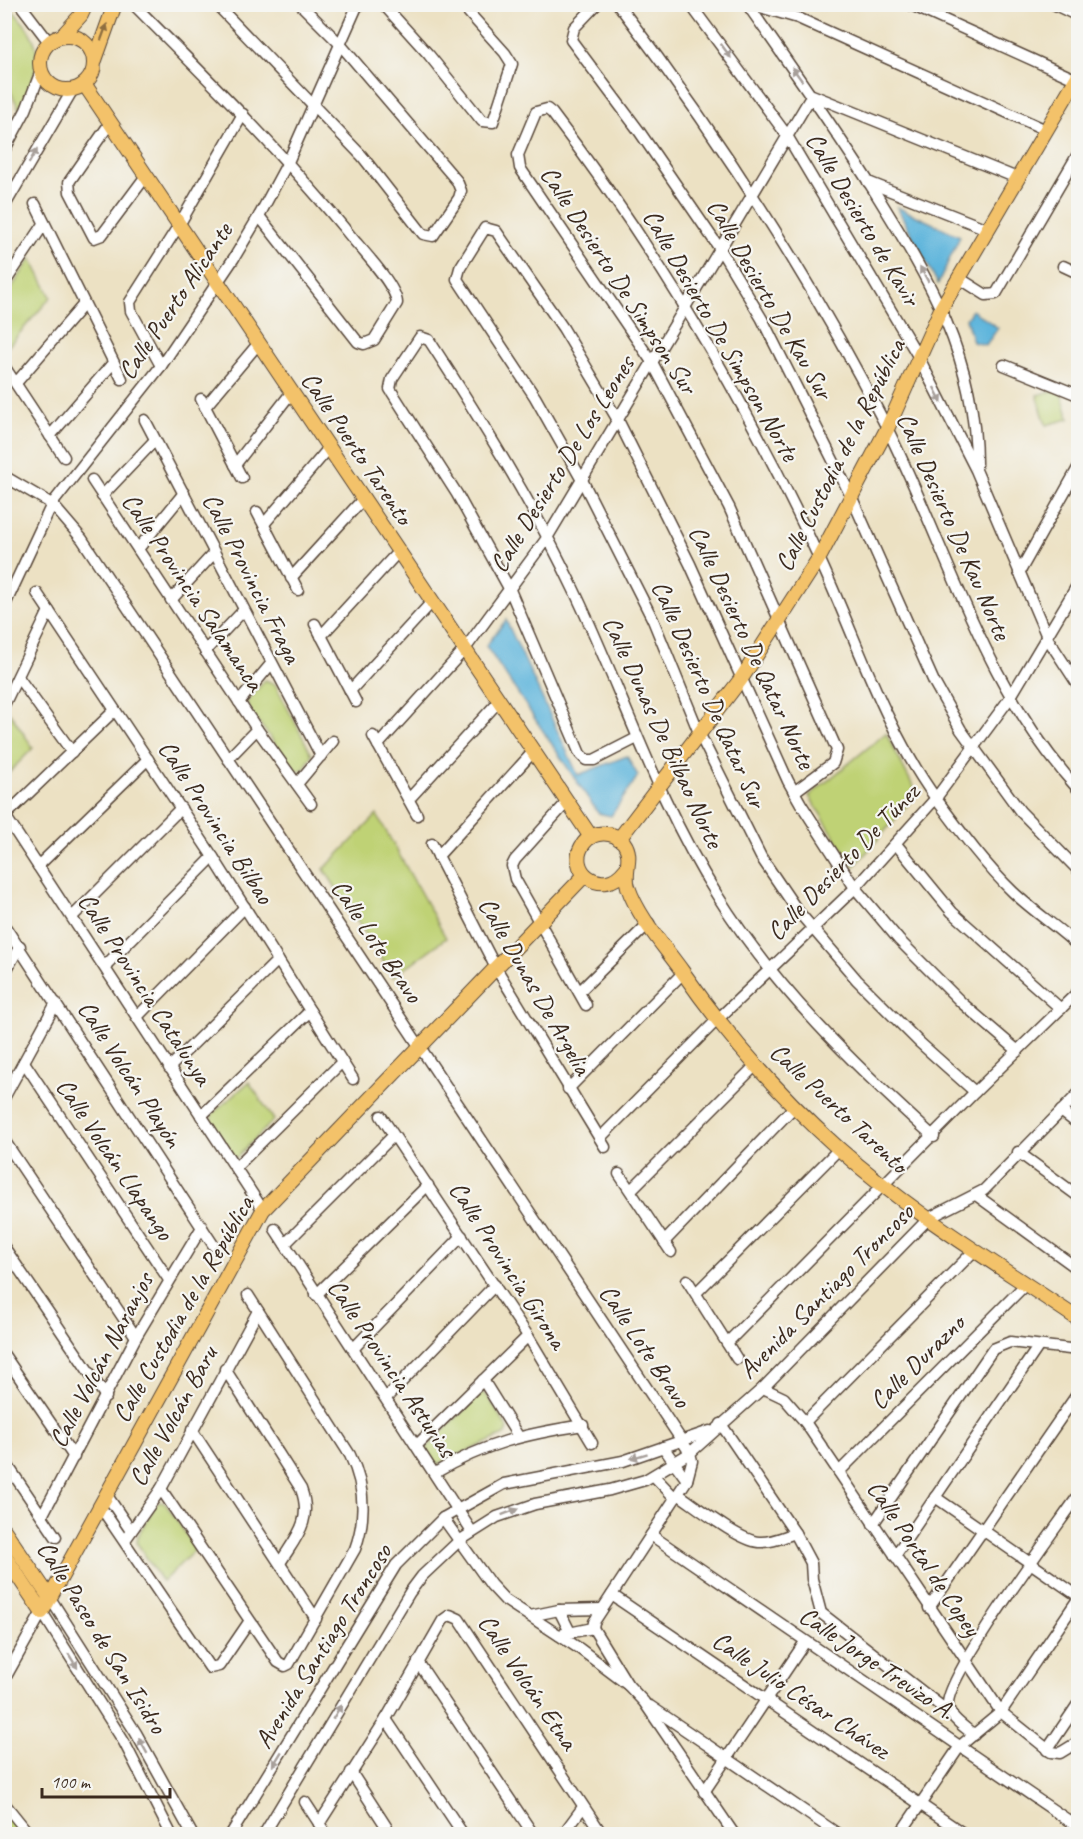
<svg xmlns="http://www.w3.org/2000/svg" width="1083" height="1839" viewBox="0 0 1083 1839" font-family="Caveat,sans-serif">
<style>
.green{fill:#bfd275;stroke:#7d7e4a;stroke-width:1.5}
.water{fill:#5fb5dc;stroke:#4d707d;stroke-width:1.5}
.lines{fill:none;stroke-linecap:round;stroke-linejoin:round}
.minor-casing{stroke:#564537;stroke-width:13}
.major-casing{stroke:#564537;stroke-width:16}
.minor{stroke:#fff;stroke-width:10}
.major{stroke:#f3c26a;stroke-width:14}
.oneway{fill:#8e6e40}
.oneway2{fill:#a79f9a}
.labels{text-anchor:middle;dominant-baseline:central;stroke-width:4.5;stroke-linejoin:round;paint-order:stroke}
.street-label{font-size:26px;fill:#3b2a1e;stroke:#f6f6f2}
</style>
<rect width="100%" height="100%" fill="#f6f6f2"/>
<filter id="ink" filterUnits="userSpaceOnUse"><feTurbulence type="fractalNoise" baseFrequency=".0167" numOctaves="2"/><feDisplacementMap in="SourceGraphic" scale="12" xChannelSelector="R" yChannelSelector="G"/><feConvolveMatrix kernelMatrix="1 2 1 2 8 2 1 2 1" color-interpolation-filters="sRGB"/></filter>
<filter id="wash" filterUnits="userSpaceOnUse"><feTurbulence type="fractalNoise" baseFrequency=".008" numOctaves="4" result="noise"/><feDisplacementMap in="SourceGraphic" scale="24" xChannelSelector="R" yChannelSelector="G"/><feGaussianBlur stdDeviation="1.35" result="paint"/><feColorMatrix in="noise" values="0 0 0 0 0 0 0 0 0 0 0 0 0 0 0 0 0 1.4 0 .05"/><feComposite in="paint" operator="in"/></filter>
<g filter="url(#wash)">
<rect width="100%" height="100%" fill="#ece1c3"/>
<!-- green -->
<g class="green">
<path d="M6,4C46,43 44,61 19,109L5,80Z"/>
<polygon points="31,258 51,297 5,350 5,298"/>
<polygon points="1060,389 1069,419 1046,425 1037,395"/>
<polygon points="265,680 275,684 312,755 304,769 297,771 293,767 249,710 247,702"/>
<polygon points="10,713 33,748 5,777 5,722"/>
<polygon points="886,733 917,794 854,867 809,796"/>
<polygon points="377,815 446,938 393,977 324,869"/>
<polygon points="249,1082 274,1120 236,1158 232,1156 211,1125 212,1114"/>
<polygon points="482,1392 488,1397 508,1429 506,1434 436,1465 426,1448"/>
<polygon points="160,1502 165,1503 196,1549 162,1582 137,1543 138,1535 156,1504"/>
<polygon points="5,1808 22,1834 5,1834"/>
</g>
<!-- water -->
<g class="water">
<polygon points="897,207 960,236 938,284"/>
<polygon points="972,310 998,328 986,345 973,342 966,319"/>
<polygon points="506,620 578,775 627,756 638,776 611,816 598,813 486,646"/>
</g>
</g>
<g filter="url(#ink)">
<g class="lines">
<defs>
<g id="minor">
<polyline points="20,4 49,42"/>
<path d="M133,4C209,80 285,155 353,239C365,253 396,286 397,303L374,340L364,344L358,342L259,216"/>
<polyline points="216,4 362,156 423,234 433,236 459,198 461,191 457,181 339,43 300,4"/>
<polyline points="383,4 429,55 482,121 493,122 512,64 505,53 461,4"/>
<polyline points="597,4 574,28 571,40 639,131 720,249 762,319 852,498 934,682 961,730 1020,811 1078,870"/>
<path d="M618,4C720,138 810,277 886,426C948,550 983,685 1078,789"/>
<polyline points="690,4 786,134 918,356 976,470 1048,639 1078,685"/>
<path d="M747,4C790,65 833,126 873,189C929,279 977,358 976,467"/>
<polyline points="750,4 798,18 1046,130"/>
<polyline points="909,4 1077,80"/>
<polyline points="1053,4 1078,16"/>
<polyline points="110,123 69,182 70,192 94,238 102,235 146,176"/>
<polyline points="4,151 26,110 41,71"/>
<polyline points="868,182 987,229"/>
<polyline points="35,204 122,379"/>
<polyline points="4,207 72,91"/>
<polyline points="1063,266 1078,273"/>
<polyline points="959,278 986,295 996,294 1078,154"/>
<polyline points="4,284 44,224"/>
<polyline points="1004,365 1078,395"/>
<polyline points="4,366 64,457"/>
<polyline points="161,366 131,311 130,302 179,225 243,114"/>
<polyline points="16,383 84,304"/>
<polyline points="201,399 242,478"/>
<polyline points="205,407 258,344"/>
<polyline points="145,420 321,756"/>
<polyline points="50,436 113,363"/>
<polyline points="235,465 291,393"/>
<polyline points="4,476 52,504 82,539 690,1453 692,1461 687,1480 594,1622 593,1628"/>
<polyline points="92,480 257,729 311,804"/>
<polyline points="102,496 155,440"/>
<polyline points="257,512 298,590"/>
<polyline points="264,524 329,448"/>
<polyline points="138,549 184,493"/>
<polyline points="1019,573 1078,468"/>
<polyline points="291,578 363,499"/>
<polyline points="37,593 213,857 353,1079"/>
<polyline points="171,600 214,553"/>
<polyline points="4,607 52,504 161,366 234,258 259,216 288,162 358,4"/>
<polyline points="315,624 356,702"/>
<polyline points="321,636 398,552"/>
<polyline points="205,651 243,611"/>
<polyline points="18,677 72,752"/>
<polyline points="350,691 432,602"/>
<polyline points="239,702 271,664"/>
<polyline points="4,705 49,611"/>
<polyline points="373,736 417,815"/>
<path d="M637,738L594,760H586L580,754L510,590L457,494L390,389L392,379L420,337L429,340C481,420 532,502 573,588C622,690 656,799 717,895C775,988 853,1064 934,1137"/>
<polyline points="378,745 465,649 547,538 812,95 1017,178"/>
<polyline points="228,759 257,729"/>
<polyline points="297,784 333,741"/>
<path d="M794,792L833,763L837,750L729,507L652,362L520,168L518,155L536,112L547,109L552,113C657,250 746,401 819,558C857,639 883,726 937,800C960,831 985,865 1013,892C1034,912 1058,927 1078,946"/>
<polyline points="409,799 499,701"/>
<polyline points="567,802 515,860 512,866 515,879 586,1005"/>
<polyline points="4,814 263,1210"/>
<polyline points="6,815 114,711"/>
<polyline points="432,844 496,968 605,1147"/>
<polyline points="896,844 952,912 1061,1009"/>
<polyline points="438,856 533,752"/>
<polyline points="38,866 148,759"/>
<polyline points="72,917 181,808"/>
<polyline points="6,928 214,1246"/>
<polyline points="105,966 213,857"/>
<polyline points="4,974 20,946"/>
<polyline points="579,992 649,923"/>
<polyline points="137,1017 245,907"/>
<polyline points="24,1062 169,1280"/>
<polyline points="169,1068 278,960"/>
<polyline points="568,1089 683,973"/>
<polyline points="975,1092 919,1042 857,980 797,910 761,857 700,735 653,620 583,482 535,397 457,279 460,268 485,228 496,231 563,328 619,422 690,564 788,781 801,804 855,888 899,940 962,1003 1018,1051"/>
<polyline points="4,1098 56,1003"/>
<polyline points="1061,1111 1078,1124"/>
<polyline points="201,1116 310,1011"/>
<polyline points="381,1116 528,1336 592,1443"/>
<polyline points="600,1138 717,1020 855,888 936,798 1010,698 1078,584"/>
<polyline points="4,1140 136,1337"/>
<polyline points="1018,1152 1078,1196"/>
<polyline points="235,1168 342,1062"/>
<polyline points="619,1174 671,1252"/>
<polyline points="631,1190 755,1066"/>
<polyline points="976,1195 1078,1269"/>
<polyline points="275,1229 472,1532"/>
<polyline points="664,1242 794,1107"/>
<polyline points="285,1244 393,1136"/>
<polyline points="4,1247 106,1397"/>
<polyline points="687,1280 737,1359"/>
<polyline points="696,1293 839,1149"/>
<polyline points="316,1295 428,1185"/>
<polyline points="727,1343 975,1092 1078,992"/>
<polyline points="354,1348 462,1236"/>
<polyline points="4,1355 74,1457"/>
<path d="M225,1369L301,1489C313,1521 296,1537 280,1563"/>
<polyline points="483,1380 518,1436"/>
<polyline points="763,1388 784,1398 805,1422 1001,1712 1051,1752 1060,1753 1078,1742"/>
<polyline points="386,1398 495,1285"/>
<polyline points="805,1422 975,1250"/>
<polyline points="721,1424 795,1533"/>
<polyline points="192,1430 316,1619"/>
<polyline points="417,1445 528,1336"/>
<polyline points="663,1447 687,1480"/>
<polyline points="4,1460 56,1537"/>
<polyline points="839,1472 1026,1284"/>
<path d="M435,1473C485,1443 526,1434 583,1425"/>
<polyline points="654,1476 675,1498"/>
<path d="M161,1489L278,1662L285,1666L289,1664L355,1549C367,1516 365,1486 350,1455L248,1295"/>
<polyline points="106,1494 131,1531"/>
<path d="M678,1494C696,1506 738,1540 759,1542C771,1543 783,1537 795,1533L811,1563L812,1579L821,1613L951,1714"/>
<polyline points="935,1497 1078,1596"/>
<polyline points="100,1506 210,1668 219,1666 249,1622"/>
<polyline points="42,1516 136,1337 202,1227"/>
<polyline points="443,1518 491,1585 505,1600 580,1649 628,1685"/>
<polyline points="873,1524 993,1349 1010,1342 1078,1350"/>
<polyline points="651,1535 1078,1827"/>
<polyline points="125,1540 161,1489 258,1311"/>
<polyline points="895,1556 1038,1347"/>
<polyline points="612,1595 964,1834"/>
<polyline points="50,1598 136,1733 192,1834"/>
<polyline points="929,1608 1078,1393"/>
<polyline points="559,1610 570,1632"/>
<polyline points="530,1616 559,1610 602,1609"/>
<polyline points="593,1628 628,1685 644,1702 734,1834"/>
<polyline points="559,1635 593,1628"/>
<polyline points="418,1662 533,1834"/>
<polyline points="4,1680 42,1612 124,1742 171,1834"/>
<polyline points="650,1706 838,1834"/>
<polyline points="386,1719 463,1834"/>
<path d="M974,1735C965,1727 948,1717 948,1704C947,1674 1056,1528 1078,1496"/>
<polyline points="1047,1750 1078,1704"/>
<polyline points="351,1772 391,1834"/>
<polyline points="704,1792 805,1642"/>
<polyline points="305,1802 326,1834"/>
<polyline points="4,1803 29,1834"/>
<polyline points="319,1824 386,1719 443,1620 450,1615 459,1619 602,1834"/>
<polyline points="231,1834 396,1565 443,1518 504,1484 623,1461 710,1431"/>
<polyline points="264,1834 410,1592 422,1576 459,1541 497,1517 535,1504 610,1490 645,1480 690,1453 763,1388 929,1218 984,1190 1078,1094"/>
<polyline points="563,1834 583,1807"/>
<polyline points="900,1834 960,1746 1001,1712 1078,1599"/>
</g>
<g id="major">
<polyline points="63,35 81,15 86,4"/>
<circle cx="67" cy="63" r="27"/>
<polyline points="95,60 115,4"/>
<polyline points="85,85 591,837"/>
<polyline points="619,839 741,679 819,558 887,429 942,307 1078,76"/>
<path d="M625,870C602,900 564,869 584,843C594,830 614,831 624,843C634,857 623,872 628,887C638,917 664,946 682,971C727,1036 779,1095 838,1148C911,1213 997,1264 1078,1319"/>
<polyline points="4,1530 50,1598"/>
<polyline points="4,1555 42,1612 263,1210 585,875"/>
</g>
</defs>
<!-- minor casing -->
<use href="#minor" class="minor-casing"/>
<!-- major casing -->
<use href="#major" class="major-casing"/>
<!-- minor -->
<use href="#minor" class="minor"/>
<!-- major -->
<use href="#major" class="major"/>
</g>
<!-- one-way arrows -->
<defs><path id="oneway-solid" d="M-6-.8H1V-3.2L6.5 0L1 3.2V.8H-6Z" transform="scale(1.5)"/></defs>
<use class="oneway" href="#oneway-solid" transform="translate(104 32) rotate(-70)"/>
<g class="oneway2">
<use href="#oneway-solid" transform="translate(726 51) rotate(54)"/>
<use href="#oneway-solid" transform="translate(797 74) rotate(-126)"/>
<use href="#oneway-solid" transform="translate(33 156) rotate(-61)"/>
<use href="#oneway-solid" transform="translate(924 274) rotate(-119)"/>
<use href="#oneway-solid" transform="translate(938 395) rotate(63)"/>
<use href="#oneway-solid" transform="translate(639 1456) rotate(163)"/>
<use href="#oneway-solid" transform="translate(510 1512) rotate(-21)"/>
<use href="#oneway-solid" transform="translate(73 1661) rotate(58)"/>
<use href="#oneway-solid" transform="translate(337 1712) rotate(-59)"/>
<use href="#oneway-solid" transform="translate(143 1746) rotate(-119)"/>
<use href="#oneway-solid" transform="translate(277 1759) rotate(122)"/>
</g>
</g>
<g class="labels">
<!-- street labels -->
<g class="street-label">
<text transform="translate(863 219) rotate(59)">Calle Desierto de Kavir</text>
<text transform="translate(619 280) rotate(57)">Calle Desierto De Simpson Sur</text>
<text transform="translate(770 299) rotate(60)">Calle Desierto De Kau Sur</text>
<text transform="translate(175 301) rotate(-56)">Calle Puerto Alicante</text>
<text transform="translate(721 335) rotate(60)">Calle Desierto De Simpson Norte</text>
<text transform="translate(357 448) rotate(56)">Calle Puerto Tarento</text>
<text transform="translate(840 455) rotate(-63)">Calle Custodia de la República</text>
<text transform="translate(562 464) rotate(-58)">Calle Desierto De Los Leones</text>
<text transform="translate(954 526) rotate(66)">Calle Desierto De Kau Norte</text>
<text transform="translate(252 578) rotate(63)">Calle Provincia Fraga</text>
<text transform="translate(193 592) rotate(56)">Calle Provincia Salamanca</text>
<text transform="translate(752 647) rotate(65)">Calle Desierto De Qatar Norte</text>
<text transform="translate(709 694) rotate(66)">Calle Desierto De Qatar Sur</text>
<text transform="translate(663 732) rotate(65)">Calle Dunas De Bilbao Norte</text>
<text transform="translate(216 822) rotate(57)">Calle Provincia Bilbao</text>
<text transform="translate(843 862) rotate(-46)">Calle Desierto De Túnez</text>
<text transform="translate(377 941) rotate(56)">Calle Lote Bravo</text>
<text transform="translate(535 986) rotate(60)">Calle Dunas De Argelia</text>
<text transform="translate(145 989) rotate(57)">Calle Provincia Catalunya</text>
<text transform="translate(130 1074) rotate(57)">Calle Volcán Playón</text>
<text transform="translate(839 1108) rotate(43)">Calle Puerto Tarento</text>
<text transform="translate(115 1159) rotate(56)">Calle Volcán Llapango</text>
<text transform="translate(508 1265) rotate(57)">Calle Provincia Girona</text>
<text transform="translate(826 1291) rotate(-45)">Avenida Santiago Troncoso</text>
<text transform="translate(183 1309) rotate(-60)">Calle Custodia de la República</text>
<text transform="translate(645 1346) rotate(56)">Calle Lote Bravo</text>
<text transform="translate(101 1360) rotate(-62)">Calle Volcán Naranjos</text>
<text transform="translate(917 1362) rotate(-45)">Calle Durazno</text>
<text transform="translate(392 1368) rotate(56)">Calle Provincia Asturias</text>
<text transform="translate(173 1416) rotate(-61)">Calle Volcán Baru</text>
<text transform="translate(924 1558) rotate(56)">Calle Portal de Copey</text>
<text transform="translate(102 1637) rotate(58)">Calle Paseo de San Isidro</text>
<text transform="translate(323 1646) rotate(-58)">Avenida Santiago Troncoso</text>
<text transform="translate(877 1663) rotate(34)">Calle Jorge Trevizo A.</text>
<text transform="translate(528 1682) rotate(56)">Calle Volcán Etna</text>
<text transform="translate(801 1695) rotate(34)">Calle Julio César Chávez</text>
</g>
</g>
<!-- margin -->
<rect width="1083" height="1839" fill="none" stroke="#f6f6f2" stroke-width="24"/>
<!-- scale -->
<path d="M42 1788v9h128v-9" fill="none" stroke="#3b2a1e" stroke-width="3"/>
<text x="51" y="1788" font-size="18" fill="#3b2a1e" stroke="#f6f6f2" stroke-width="4.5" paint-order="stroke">100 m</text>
</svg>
